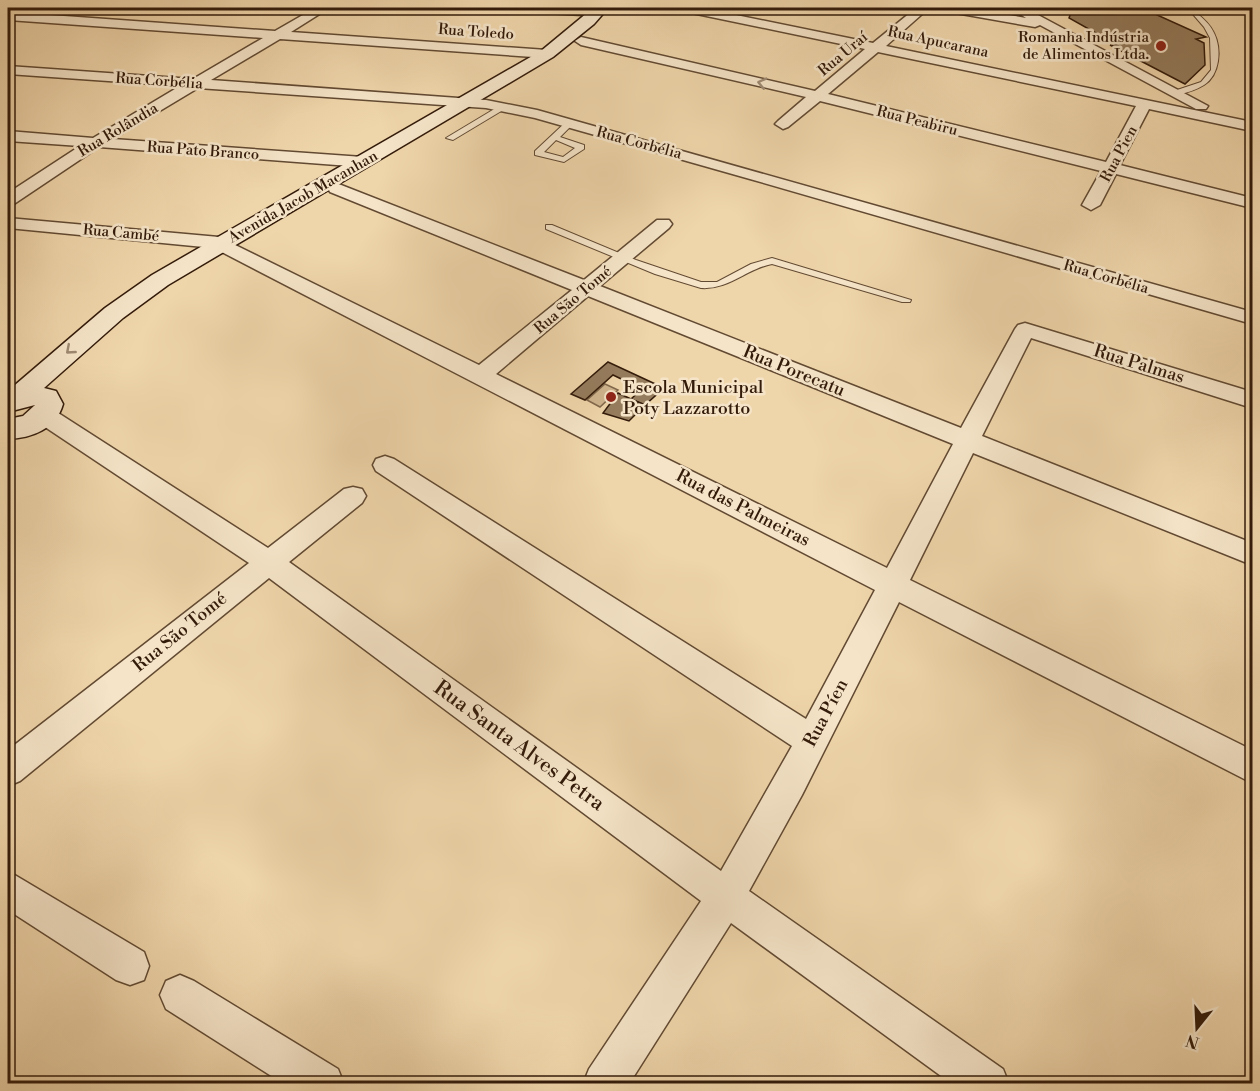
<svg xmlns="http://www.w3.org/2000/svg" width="1260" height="1091" viewBox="0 0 1260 1091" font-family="'Libre Bodoni',serif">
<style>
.green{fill:#cfb58f;stroke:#81684c;stroke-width:1.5}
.building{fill:#957c5d;stroke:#331b0a;stroke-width:1.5}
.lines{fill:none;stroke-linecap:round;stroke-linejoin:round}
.lane-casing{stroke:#624a32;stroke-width:2}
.street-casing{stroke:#624a32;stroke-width:3}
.secondary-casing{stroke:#331b0a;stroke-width:3}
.lane{fill:#f5e4c8;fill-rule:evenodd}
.street{fill:#f5e4c8;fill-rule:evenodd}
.secondary{fill:#f5e4c8;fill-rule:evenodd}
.oneway{stroke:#9e8a72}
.poi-dot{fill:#8f2418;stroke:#f5e4c8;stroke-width:2}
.labels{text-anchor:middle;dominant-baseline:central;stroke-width:5;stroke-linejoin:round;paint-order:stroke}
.far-street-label{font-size:15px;fill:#331b0a;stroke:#f5e4c8}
.far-poi-label{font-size:15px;fill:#331b0a;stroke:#f5e4c8;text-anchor:end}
.street-label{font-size:18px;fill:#331b0a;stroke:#f5e4c8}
.poi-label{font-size:18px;fill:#331b0a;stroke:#f5e4c8;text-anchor:start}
.near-street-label{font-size:21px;fill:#331b0a;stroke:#f5e4c8}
</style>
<rect width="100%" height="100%" fill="#efd5aa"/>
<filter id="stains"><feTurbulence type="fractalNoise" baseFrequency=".00333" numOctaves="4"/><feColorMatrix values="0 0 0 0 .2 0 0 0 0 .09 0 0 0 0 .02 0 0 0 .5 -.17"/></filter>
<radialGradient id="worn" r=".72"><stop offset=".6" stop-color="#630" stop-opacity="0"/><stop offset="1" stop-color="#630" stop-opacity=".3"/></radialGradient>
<!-- green -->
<polygon class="green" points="605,384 618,390 600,407 587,400"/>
<!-- building -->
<g class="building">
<polygon points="1110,8 1121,13 1136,11 1155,14 1206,37 1196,39 1204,43 1205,65 1185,84 1110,45 1119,46 1069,18 1072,10"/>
<polygon points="608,362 664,388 645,405 631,399 642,389 613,375 585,400 571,394"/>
<polygon points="618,393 631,399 645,405 629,421 603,413"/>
</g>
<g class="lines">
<defs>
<g id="lane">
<path d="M1191,12H1195C1203,18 1210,24 1214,33C1222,49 1220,75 1204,85C1196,90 1186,93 1177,95H1174V91L1201,82L1211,70L1210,38L1204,27Z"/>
<polygon points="501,105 508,107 453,140 446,138"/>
<path d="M567,121L574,123L560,137L584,145V149L564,162L535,155V151ZM556,140L575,148L563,157L544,152Z"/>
<path d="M546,225H552L636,260L701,282H717L751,264L772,258L911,300L910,302H902L772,264C746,269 729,290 701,288L655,274L546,229Z"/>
</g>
<g id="street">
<polygon points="315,8 329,8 291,32 547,50 554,54 547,58 280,39 211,80 486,100 537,110 1252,312 1252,324 750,179 535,118 486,108 198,88 113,139 363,157 371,162 363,167 99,147 14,204 8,205 8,193 80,146 8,141 8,131 93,138 180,86 8,74 8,66 193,79 263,38 8,20 8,12 275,31"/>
<path d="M524,8C539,6 595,4 605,12L599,16L530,12Z"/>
<path d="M681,8H702L873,43L916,8H929L886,46L1252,122V131L1149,109L1120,165L1252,198V208L1116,174L1100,205L1091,210L1082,205L1101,171L820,101L788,127L783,129L775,124L778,121L806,97L581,45L575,41L581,37L815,91L865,49L687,12ZM878,52L1136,106L1106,162L828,94Z"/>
<polygon points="944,8 968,8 1026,18 1011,8 1025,8 1208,106 1206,109 1196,109 1040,25 1035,27 950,12"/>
<path d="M336,183L584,280L657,220H669L672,224L669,228L600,286L961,428L1015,329L1018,325L1025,323L1252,392V408L1031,338L982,436L1252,543V565L973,453L910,580L1252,750V783L899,602L802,795L749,891L1003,1069L1009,1084H952L731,923L629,1084H583L589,1069L701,901L269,578L20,781L8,786V750L249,563L36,421L32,415L36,409L44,407L52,409L268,548L344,489L353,487L362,489L366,496L362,503L289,562L721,871L792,746L376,471L373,465L376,459L385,456L394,459L806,719L875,590L214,248L8,228V218L219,237L479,365L572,290L330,192L328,188L330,184ZM588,296L953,444L887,568L496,374Z"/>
<polygon points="8,871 144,952 149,966 144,980 130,985 116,980 8,910"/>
<polygon points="180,975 194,981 338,1069 344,1084 284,1084 166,1009 160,995 166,981"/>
</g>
<path id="secondary" d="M593,8H608L594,24L553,57L168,285L123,318L44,388L56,391L63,404C56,429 32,438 8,439V419L23,416L35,405L8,412V391L105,308L152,275L541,51Z"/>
</defs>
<!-- lane casing -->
<use href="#lane" class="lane-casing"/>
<!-- street casing -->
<use href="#street" class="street-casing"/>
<!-- secondary casing -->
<use href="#secondary" class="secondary-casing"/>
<!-- lane -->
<use href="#lane" class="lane"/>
<!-- street -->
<use href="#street" class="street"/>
<!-- secondary -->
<use href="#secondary" class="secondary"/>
</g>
<!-- one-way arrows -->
<defs><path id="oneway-chevron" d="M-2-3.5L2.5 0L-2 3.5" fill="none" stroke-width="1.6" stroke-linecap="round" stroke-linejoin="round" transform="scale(1.5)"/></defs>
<g class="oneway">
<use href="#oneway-chevron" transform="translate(762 83) rotate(-167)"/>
<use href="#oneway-chevron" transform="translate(70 350) rotate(139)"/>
</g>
<!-- markers -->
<g class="poi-dot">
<circle cx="1161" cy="46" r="6"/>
<circle cx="611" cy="397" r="6"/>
</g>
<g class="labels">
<!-- far-street labels -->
<g class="far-street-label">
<text transform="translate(476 32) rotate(4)">Rua Toledo</text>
<text transform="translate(938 42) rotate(12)">Rua Apucarana</text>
<text transform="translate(843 54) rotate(-40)">Rua Uraí</text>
<text transform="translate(159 81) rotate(4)">Rua Corbélia</text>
<text transform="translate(917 121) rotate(14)">Rua Peabiru</text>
<text transform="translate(118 130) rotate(-31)">Rua Rolândia</text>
<text transform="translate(639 143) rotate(15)">Rua Corbélia</text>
<text transform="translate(203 151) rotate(4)">Rua Pato Branco</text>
<text transform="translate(1119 154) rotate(-62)">Rua Pien</text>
<text transform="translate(303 197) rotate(-30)">Avenida Jacob Macanhan</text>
<text transform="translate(121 233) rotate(5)">Rua Cambé</text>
<text transform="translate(1106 277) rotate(16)">Rua Corbélia</text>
<text transform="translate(573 300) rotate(-40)">Rua São Tomé</text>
</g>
<!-- far-poi labels -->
<g class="far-poi-label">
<text x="1149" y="37">Romanha Indústria<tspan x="1149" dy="17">de Alimentos Ltda.</tspan></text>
</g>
<!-- street labels -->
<g class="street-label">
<text transform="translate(1139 364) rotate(17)">Rua Palmas</text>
<text transform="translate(794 371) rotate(22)">Rua Porecatu</text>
<text transform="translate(743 508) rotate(27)">Rua das Palmeiras</text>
<text transform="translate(180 632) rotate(-39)">Rua São Tomé</text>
<text transform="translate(826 713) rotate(-62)">Rua Píen</text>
</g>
<!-- poi labels -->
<g class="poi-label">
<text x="623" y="387">Escola Municipal<tspan x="623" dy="21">Poty Lazzarotto</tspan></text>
</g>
<!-- near-street labels -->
<g class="near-street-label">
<text transform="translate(519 746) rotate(36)">Rua Santa Alves Petra</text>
</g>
</g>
<!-- margin -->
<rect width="1260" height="1091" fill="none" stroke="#efd5aa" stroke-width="30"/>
<rect x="9" y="9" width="1242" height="1073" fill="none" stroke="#331b0a" stroke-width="3"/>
<rect x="15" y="15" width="1230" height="1061" fill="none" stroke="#331b0a" stroke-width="1.5"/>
<!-- north arrow -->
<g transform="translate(1197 1028) rotate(198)" stroke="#f5e4c8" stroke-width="4.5" paint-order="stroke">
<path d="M0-4.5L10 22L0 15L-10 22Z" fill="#331b0a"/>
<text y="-9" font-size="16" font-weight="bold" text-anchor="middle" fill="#331b0a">N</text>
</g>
<rect width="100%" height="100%" filter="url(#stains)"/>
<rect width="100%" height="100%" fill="url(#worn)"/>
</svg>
